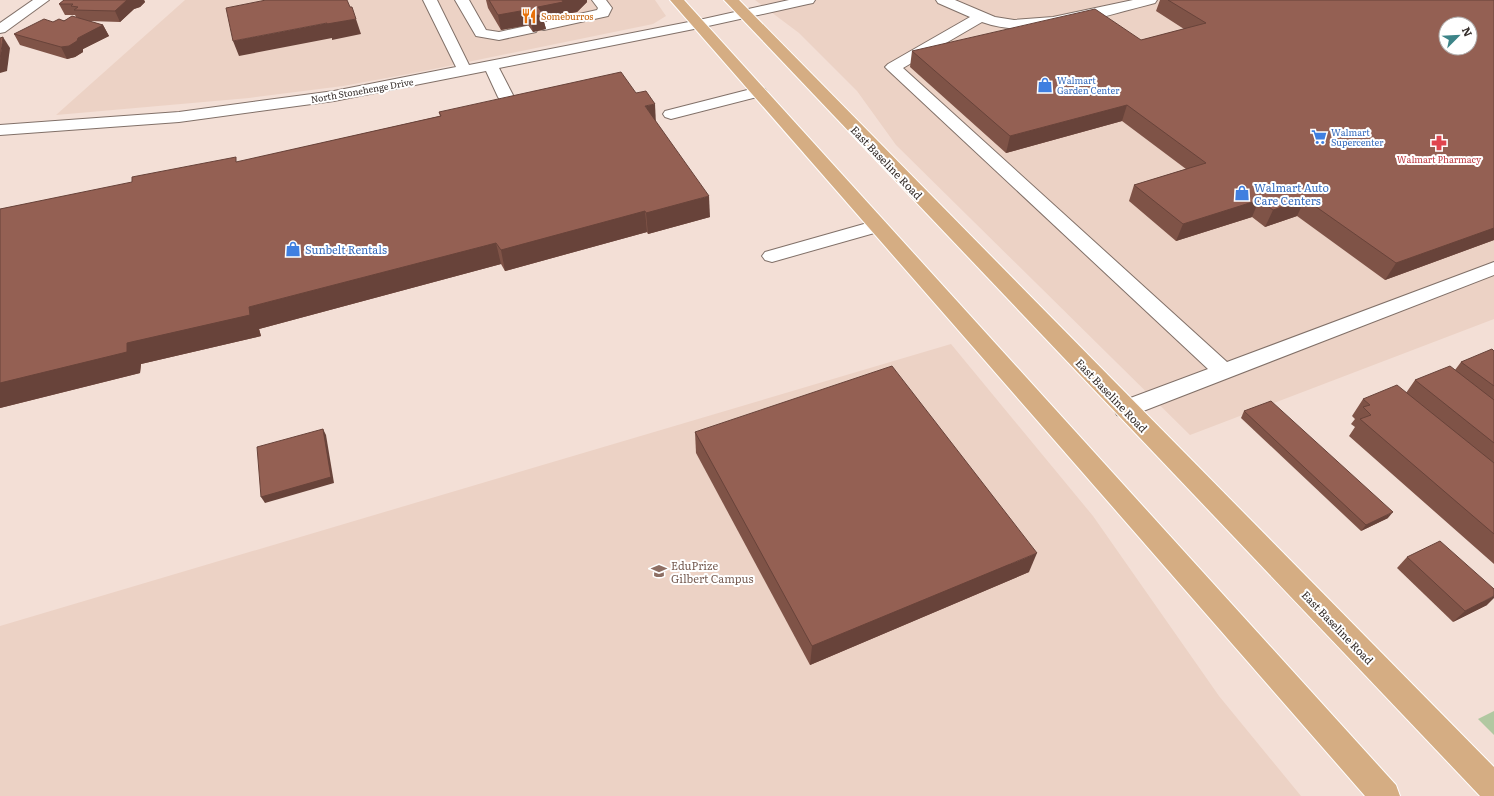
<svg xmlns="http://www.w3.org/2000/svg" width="1494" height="796" viewBox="0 0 1494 796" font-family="Literata,serif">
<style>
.built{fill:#ecd2c5;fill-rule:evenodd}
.green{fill:#b1c8a1}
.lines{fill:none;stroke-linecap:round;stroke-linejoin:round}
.minor-casing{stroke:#817068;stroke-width:2}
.major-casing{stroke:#fff;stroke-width:2}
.minor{fill:#fff;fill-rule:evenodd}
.major{fill:#d5ad83;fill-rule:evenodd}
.wall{fill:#7f5347}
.shaded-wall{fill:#68433a}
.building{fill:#946053;stroke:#68433a;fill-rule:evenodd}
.labels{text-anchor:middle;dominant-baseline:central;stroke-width:4;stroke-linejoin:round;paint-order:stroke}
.far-food-label{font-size:9px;fill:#c56008;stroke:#fff;text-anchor:start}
.far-shop-label{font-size:9px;fill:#366cbe;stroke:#fff;text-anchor:start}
.far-street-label{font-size:9px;fill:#352d2a;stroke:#fff}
.far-health-label{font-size:9px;fill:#be3a42;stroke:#fff}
.street-label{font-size:11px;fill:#352d2a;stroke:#fff}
.shop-label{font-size:11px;fill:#366cbe;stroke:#fff;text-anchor:start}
.education-label{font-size:11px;fill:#785e54;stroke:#fff;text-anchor:start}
</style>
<rect width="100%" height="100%" fill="#f3dfd6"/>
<!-- built -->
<g class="built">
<polygon points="185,0 655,0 666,16 653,24 419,72 343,86 249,98 56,115"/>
<path d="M755,0H1494V319L1190,435L896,145L857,91L799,33ZM1446,24H1470V48H1446Z"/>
<polygon points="951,344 1093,516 1219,696 1301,796 0,796 0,626"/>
</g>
<!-- green -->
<polygon class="green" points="1494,711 1494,735 1478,719"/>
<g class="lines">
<defs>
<g id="minor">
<polygon points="33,0 49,0 5,32 0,33 0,23"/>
<polygon points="423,0 437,0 469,65 699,20 789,0 815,0 813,3 808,4 699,28 499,68 514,97 512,100 506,102 500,100 498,97 486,71 334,101 179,122 0,135 0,125 179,112 334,91 456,67"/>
<polygon points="455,0 469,0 486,30 499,32 531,25 536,26 538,29 536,32 499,40 476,36"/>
<polygon points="592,0 606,0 612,8 608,16 544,30 539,29 537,26 539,23 597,10 598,8"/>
<path d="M936,0H955L995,17L1014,20L1053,17L1133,0H1157L1155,3C1103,16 1034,41 982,22L903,68L1227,362L1494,262V275L1133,415L1125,417L1117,415L1114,409L1117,403L1208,369L888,70L885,67L888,64L970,17L938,3Z"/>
<polygon points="759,87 765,89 767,92 765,95 671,119 665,117 663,114 665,111"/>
<polygon points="878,220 885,222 887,226 885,230 772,262 765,260 762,256 765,252"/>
</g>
<g id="major">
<polygon points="670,0 684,0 1396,785 1400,796 1365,796"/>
<polygon points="724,0 739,0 1494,767 1494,796 1480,796"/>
</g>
</defs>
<!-- minor casing -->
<use href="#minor" class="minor-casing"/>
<!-- major casing -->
<use href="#major" class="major-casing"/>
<!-- minor -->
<use href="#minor" class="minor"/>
<!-- major -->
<use href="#major" class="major"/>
</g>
<!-- wall -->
<g class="wall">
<polygon points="64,0 144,0 145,2 140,7 134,9 120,22 89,21 103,25 109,36 83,49 83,52 75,57 67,59 20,45 14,34 53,22 78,18 78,17 76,17 75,15 65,15 59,4"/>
<polygon points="486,0 587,0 587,2 577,12 565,14 566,17 544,22 546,29 533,32 528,25 501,30 488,8"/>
<polygon points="1160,0 1494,0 1494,240 1385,280 1297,216 1265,227 1252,217 1176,241 1129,201 1134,185 1186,169 1122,121 1006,153 910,67 912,51 1141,40 1184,29 1156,11"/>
<polygon points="439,112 656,122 710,217 648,234 647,232 505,271 501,264 259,329 261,336 141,364 140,373 0,408 0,209 238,162 440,116"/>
<polygon points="1494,351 1494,564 1349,436 1355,427 1351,424 1355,419 1352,416 1363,399 1406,393 1415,380 1455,370 1461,362"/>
<polygon points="1244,411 1388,518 1361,531 1241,418"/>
<polygon points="695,432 1029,572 810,665 696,453"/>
<polygon points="1407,557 1487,605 1453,622 1397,568"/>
</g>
<!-- shaded-wall -->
<g class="shaded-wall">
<polygon points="127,0 144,0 145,2 140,7 134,9 120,22 115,11"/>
<polygon points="562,0 587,0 587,2 577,12 565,14 566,17 544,22 546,29 533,32 530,17 538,7"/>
<polygon points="526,10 528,25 501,30 498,15"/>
<polygon points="356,19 361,34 332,40 332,38 239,56 233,41 327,23"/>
<polygon points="103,25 109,36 83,49 83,52 75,57 67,59 61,47 78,38"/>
<polygon points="3,37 10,48 7,71 0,73 0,60"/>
<polygon points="655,104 656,124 645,106"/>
<polygon points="1127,105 1122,121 1006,153 1010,136"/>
<polygon points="709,196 710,217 648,234 646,213"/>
<polygon points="1305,199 1297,216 1265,227 1273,210"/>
<polygon points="1259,200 1252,217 1176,241 1183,224"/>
<polygon points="645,211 647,232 505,271 501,250"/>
<polygon points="1494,228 1494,240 1385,280 1396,263"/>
<polygon points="496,243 501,264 259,329 261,336 141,364 140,373 0,408 0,383 127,343 249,307"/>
<polygon points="323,429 326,435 334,483 265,503 261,497"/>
<polygon points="1393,512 1388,518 1361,531 1366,525"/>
<polygon points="1037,553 1029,572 810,665 812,646"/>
<polygon points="1494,596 1494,598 1487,605 1453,622 1465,611"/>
</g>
<!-- building -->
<g class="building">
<polygon points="64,0 127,0 115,11 74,10 78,7 71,6 73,4 59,4"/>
<polygon points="266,0 347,0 350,7 352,7 356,19 327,24 327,23 233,41 226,8"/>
<polygon points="489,0 562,0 563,2 538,7 543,14 530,17 526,10 498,15"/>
<path d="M1168,0H1494V228L1396,263L1305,199L1273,210L1259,200L1183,224L1134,185L1206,163L1127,105L1010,136L912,51L1095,9L1141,40L1206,23ZM1446,24H1470V48H1446Z"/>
<polygon points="72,16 103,25 78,38 77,41 69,46 61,47 14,34 44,19 53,22 59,19 64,21"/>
<polygon points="3,37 0,60 0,38"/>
<polygon points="621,72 636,93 646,91 655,104 645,106 709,196 646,213 645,211 501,250 496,243 249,307 250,315 127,343 127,352 0,383 0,209 132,182 132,177 236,157 236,162 441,116 439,112"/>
<polygon points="1492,349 1494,351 1494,386 1461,362"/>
<polygon points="892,366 1037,553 812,646 695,432"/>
<polygon points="1450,366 1494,400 1494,443 1415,380"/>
<polygon points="1397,385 1494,463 1494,534 1360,419 1371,415 1363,407 1370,405 1363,399"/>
<polygon points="1271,401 1393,512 1366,525 1244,411"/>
<polygon points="323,429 331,477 261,497 257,447"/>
<polygon points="1440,541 1494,589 1494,596 1465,611 1407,557"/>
</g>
<!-- icons -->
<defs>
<symbol id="restaurant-bare" viewBox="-9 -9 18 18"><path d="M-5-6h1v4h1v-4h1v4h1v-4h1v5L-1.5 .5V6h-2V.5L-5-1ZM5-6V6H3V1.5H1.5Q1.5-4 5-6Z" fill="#e8710a" stroke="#fff" stroke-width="2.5" paint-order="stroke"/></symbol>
<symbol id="shop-bare" viewBox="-9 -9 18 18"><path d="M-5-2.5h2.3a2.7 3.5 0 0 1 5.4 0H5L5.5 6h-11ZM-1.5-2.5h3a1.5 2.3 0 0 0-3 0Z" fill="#3f7fe0" stroke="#fff" stroke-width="2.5" paint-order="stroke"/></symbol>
<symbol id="supermarket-bare" viewBox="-9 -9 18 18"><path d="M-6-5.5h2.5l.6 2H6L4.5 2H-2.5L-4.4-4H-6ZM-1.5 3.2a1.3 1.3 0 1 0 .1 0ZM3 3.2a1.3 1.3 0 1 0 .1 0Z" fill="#3f7fe0" stroke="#fff" stroke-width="2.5" paint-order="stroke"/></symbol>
<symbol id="pharmacy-bare" viewBox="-9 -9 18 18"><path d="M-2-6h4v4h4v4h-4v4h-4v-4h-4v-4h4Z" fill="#e0444e" stroke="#fff" stroke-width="2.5" paint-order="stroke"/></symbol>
<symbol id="school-bare" viewBox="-9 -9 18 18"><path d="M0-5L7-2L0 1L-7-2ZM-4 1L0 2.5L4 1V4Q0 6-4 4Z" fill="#8d6e63" stroke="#fff" stroke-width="2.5" paint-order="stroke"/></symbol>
</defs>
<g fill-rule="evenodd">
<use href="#restaurant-bare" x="518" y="5" width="22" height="22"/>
<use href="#shop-bare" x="1034" y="74" width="22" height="22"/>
<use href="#supermarket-bare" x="1308" y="126" width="22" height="22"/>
<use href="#pharmacy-bare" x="1428" y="132" width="22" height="22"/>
<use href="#shop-bare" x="1231" y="182" width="22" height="22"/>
<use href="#shop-bare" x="282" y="238" width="22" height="22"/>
<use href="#school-bare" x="648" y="560" width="22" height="22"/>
</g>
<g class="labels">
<!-- far-food labels -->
<g class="far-food-label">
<text x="541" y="16">Someburros</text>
</g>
<!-- far-shop labels -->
<g class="far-shop-label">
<text x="1057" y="80">Walmart<tspan x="1057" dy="10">Garden Center</tspan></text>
<text x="1331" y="132">Walmart<tspan x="1331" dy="10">Supercenter</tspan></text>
</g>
<!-- far-street labels -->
<g class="far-street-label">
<text transform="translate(362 90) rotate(-10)">North Stonehenge Drive</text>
</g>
<!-- far-health labels -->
<g class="far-health-label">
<text x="1439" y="159">Walmart Pharmacy</text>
</g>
<!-- street labels -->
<g class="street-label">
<text transform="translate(887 162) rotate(46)">East Baseline Road</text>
<text transform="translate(1112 395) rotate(46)">East Baseline Road</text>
<text transform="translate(1338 627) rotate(46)">East Baseline Road</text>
</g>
<!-- shop labels -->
<g class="shop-label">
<text x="1254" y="187">Walmart Auto<tspan x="1254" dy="13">Care Centers</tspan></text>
<text x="305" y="249">Sunbelt Rentals</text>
</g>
<!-- education labels -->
<g class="education-label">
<text x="671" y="565">EduPrize<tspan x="671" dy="13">Gilbert Campus</tspan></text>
</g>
</g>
<!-- north arrow -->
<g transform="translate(1458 36) rotate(66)"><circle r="19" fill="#ffffff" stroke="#aeabaa"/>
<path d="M0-3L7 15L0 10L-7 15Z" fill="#3c8488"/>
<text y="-6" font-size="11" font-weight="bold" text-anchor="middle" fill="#352d2a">N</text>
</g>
</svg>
